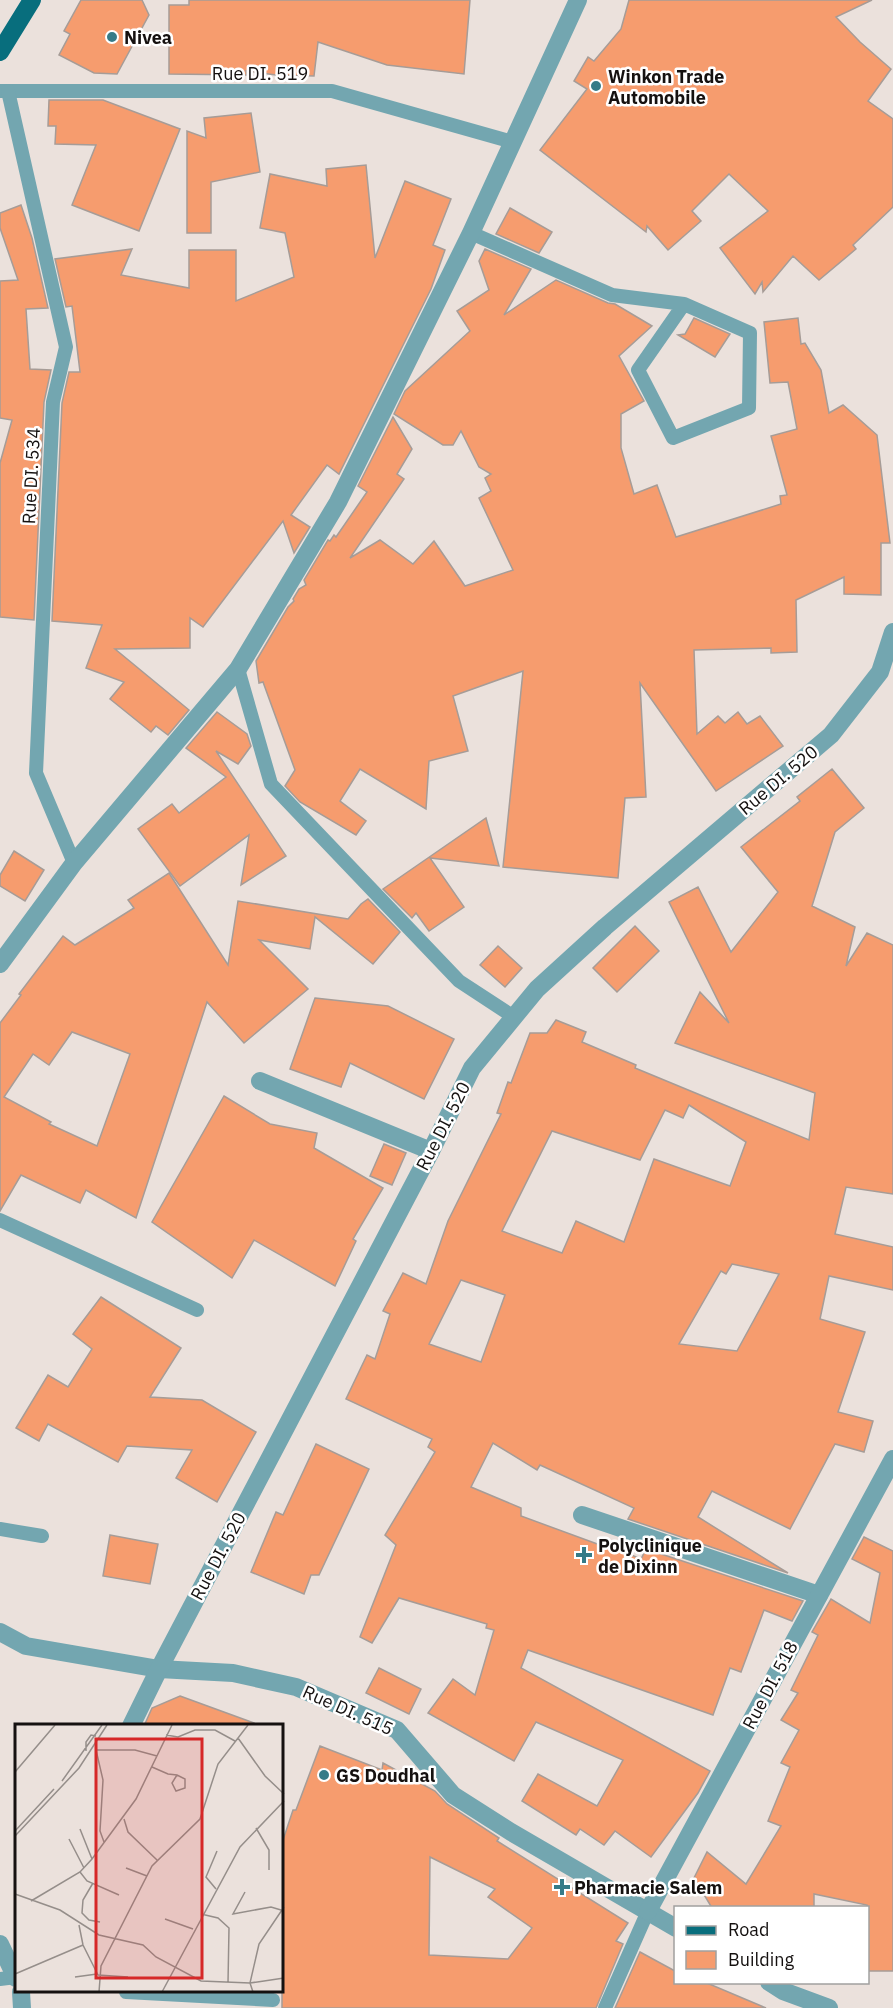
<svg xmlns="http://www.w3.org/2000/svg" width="893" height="2008" viewBox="0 0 893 2008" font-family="'IBM Plex Sans',sans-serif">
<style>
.building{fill:#f69c6e;stroke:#a69c97;stroke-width:1.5;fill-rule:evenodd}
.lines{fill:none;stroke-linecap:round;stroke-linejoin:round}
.service{stroke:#73a6b0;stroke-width:14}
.minor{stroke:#73a6b0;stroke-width:18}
.primary{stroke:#086e7d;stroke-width:18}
.poi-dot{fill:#357b88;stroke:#fff;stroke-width:2}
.labels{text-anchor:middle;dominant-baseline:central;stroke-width:5;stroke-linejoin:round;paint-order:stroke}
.poi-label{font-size:18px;font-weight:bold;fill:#151110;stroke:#fff;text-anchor:start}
.street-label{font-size:18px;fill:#151110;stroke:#fff}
.inset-road{fill:none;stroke:#958e8a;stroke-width:1.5}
.view{fill:#d62828;fill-opacity:0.15;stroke:#d62828;stroke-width:3}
.inset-edge{fill:none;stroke:#151110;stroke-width:3}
</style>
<rect width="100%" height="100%" fill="#ebe1dc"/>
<!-- building -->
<g class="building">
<polygon points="81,0 142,0 149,15 117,74 94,73 59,55 70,34 64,31"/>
<polygon points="189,0 470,0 464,74 387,65 318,42 314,76 276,75 246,71 247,75 169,74 169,5 189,5"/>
<polygon points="629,0 872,0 836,17 860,42 891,69 868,101 893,119 893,207 853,245 856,249 819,280 793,256 763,292 762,282 755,294 720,248 768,211 729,174 692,211 701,221 668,250 647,226 646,232 540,150 587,89 574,81 588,57 594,61 621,29"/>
<polygon points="49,100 103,100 180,129 139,231 72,205 96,145 55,144 56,126 48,126"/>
<polygon points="251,113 260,172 211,182 211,233 187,233 187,131 206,138 204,118"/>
<polygon points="366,165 375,258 405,181 451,199 433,245 445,250 431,289 339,474 327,465 291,515 310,527 294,553 283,521 203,627 190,618 190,648 115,649 189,710 168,735 156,726 151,732 110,699 124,682 86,668 102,625 52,621 62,403 69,372 80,372 72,306 66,307 55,259 132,249 121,275 189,288 189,250 236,250 236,301 294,277 285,233 260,228 270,174 327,186 326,169"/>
<polygon points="21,205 32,238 48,308 26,309 30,369 51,370 44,402 34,620 0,617 0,463 12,420 0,418 0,281 18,280 0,228 0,213"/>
<polygon points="510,208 552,232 539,253 496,234"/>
<polygon points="485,249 531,269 504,315 556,280 608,303 615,304 652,326 619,356 644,401 621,414 621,448 634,494 657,485 676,537 781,504 780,496 787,495 771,436 797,429 788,382 770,383 764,322 798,318 801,344 805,343 821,370 829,413 843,405 877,435 890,543 881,543 881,595 844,594 844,577 796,600 797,652 771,653 771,648 694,650 697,734 718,716 725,723 738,712 747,724 760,716 783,746 716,791 640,683 646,797 625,798 618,878 503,867 523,671 453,696 468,751 429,761 426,809 360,769 340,801 366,821 356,835 300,802 285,786 295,770 263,682 259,683 256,661 288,607 294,601 293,599 299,589 306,585 304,580 328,540 330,541 334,535 336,537 367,492 358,486 393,417 412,449 397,474 404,479 350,558 380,540 413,564 434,541 465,586 513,570 479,498 491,491 485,478 491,474 479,467 461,431 453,445 443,445 394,414 405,391 470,331 457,311 489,290 479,261"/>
<polygon points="694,318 730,334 715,357 678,335 685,334"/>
<polygon points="217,712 247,734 251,746 238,764 216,751 286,856 241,885 249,835 180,886 138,829 172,804 179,813 226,777 186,748"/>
<path d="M832,769L864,808L835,832L812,906L855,927L846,966L867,933L893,945V1194L846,1187L835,1234L893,1247V1290L829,1276L820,1319L865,1332L838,1412L873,1421L864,1452L835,1444L790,1529L712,1491L698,1517L788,1573L628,1519L634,1508L540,1465L537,1470L493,1443L471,1487L521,1508V1516L611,1549L612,1547L641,1559L646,1549L803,1601L792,1621L764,1610L741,1672L730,1668L713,1715L528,1650L521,1668L710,1771L698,1793L651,1857L615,1831L604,1845L580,1829L576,1835L522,1801L538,1774L597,1806L623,1760L536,1722L514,1761L428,1713L453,1679L475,1695L494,1630L486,1628L487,1624L399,1598L372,1643L360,1637L396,1545L385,1535L435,1452L428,1447L432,1439L346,1399L367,1355L375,1359L390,1314L383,1311L403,1273L426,1284L448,1221L501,1114L497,1113L508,1082L511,1083L530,1033H547L556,1020L586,1032L582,1042L636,1065L635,1068L809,1140L815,1093L675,1043L700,992L729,1023L669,902L698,887L731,952L778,892L741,847L800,801L797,797ZM689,1105L746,1142L730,1186L654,1159L624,1242L576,1221L562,1253L502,1231L552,1131L640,1160L665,1110L683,1118ZM732,1264L779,1274L737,1351L679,1344L721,1271L726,1274ZM461,1280L505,1295L481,1362L429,1344Z"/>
<polygon points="486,818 499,866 430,858 464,907 429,931 416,913 412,918 383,889"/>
<polygon points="14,851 44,870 25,901 0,886 0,875"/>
<path d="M169,873L228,965L238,901L348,919L361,904L368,899L400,932L373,964L315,917L310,949L259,940L308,989L244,1043L207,1002L136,1218L86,1190L80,1203L21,1175L0,1211V1023L21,995L19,994L63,936L75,945L134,908L128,900ZM72,1032L130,1054L97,1146L49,1124L51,1122L4,1097L33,1054L49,1065Z"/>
<polygon points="635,926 659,951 617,992 593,968"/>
<polygon points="498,946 522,968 505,987 480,965"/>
<polygon points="315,998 388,1006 454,1039 424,1099 350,1063 341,1087 290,1069"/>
<polygon points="224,1096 270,1124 317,1133 314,1148 383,1188 353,1239 356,1241 335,1286 254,1240 232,1278 152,1222"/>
<polygon points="384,1144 406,1153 392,1185 370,1176"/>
<polygon points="101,1297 181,1348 150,1397 202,1400 256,1432 217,1502 176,1478 192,1450 127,1446 118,1462 48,1424 39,1441 16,1428 48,1375 68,1387 92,1349 73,1334"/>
<polygon points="316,1444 369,1469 319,1575 311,1575 304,1594 251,1572 276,1512 283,1515"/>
<polygon points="110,1535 158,1544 150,1584 103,1576"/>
<polygon points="864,1537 893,1551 893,1971 867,1971 867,1905 814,1894 814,1908 712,1908 694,1878 707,1852 746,1884 781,1826 768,1821 790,1767 781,1763 799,1730 781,1720 798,1693 791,1690 818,1635 812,1632 831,1599 870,1623 880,1573 852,1559"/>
<polygon points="379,1668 421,1689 409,1714 366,1693"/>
<polygon points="180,1696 254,1723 253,1726 144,1726 152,1708"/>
<path d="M320,1746L382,1770L383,1763L435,1791L447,1804L499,1838L497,1841L628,1923L616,1941L623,1944L596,2008H282V1843L293,1810H296ZM430,1857L495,1889L488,1897L532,1928L508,1959L429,1955Z"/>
<polygon points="640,1952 675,1971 675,1983 707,1983 766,2008 615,2008"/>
</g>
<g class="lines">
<!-- service -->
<g class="service">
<polyline points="0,91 332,91 513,142"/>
<polyline points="8,91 66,347 53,402 36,773 74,863"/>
<polyline points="471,233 612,295 684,304 750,333 749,408 673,438 638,370 684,304"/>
<polyline points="238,669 271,784 459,981 514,1017"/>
<polyline points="0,1220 197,1310"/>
<polyline points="0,1529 42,1536"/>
<polyline points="0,1979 16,1977"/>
<polyline points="126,1992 273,2000"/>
<polyline points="605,2008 648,1911"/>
</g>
<!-- minor -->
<g class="minor">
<polyline points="0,964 74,863 238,669 338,502 471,233 578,0"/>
<polyline points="260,1081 431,1151"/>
<polyline points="582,1515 819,1595"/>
<polyline points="0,1632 26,1646 159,1669 233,1673 296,1687 397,1730 453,1795 511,1832 676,1928"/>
<polyline points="131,1726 159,1669 431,1151 472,1068 537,989 605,927 831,735 880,672 893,632"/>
<polyline points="648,1911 893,1459"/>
<polyline points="0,1944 16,1978"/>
<polyline points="769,1982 783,1991 829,2008"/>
<polyline points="21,1992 22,2008"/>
</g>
<!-- primary -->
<polyline class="primary" points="0,52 32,0"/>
</g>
<!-- markers -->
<g class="poi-dot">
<circle cx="112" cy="37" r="6"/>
<circle cx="596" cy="86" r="6"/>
<path d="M581 1546h6v6h6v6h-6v6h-6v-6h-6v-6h6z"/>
<circle cx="324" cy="1775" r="6"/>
<path d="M559 1878h6v6h6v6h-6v6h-6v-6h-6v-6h6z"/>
</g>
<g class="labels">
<!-- poi labels -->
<g class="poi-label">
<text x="124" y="37">Nivea</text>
<text x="608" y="76">Winkon Trade<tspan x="608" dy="21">Automobile</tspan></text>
<text x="598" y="1545">Polyclinique<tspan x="598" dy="21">de Dixinn</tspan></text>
<text x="336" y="1775">GS Doudhal</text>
<text x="574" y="1887">Pharmacie Salem</text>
</g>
<!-- street labels -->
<g class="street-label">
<text x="260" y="73">Rue DI. 519</text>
<text transform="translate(31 476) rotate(-87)">Rue DI. 534</text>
<text transform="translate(778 780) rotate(-40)">Rue DI. 520</text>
<text transform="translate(443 1126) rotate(-63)">Rue DI. 520</text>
<text transform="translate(218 1556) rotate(-62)">Rue DI. 520</text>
<text transform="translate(770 1685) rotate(-62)">Rue DI. 518</text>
<text transform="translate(348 1710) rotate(24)">Rue DI. 515</text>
</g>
</g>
<!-- overview -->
<g transform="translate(15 1724)">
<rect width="268" height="268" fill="#ebe1dc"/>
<path class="inset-road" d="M151,11L163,13L180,6H200L220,17M223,14L250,52L269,70M80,26H120L142,32M81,26L88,56L85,107L89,118M71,27V18L76,11L81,12M137,43L153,50L162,51L170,55V64L161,67L157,59L162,51M0,48L40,1M47,57L87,1M109,95L113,108L142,136M241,104L254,126V146M65,105L77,135M0,107L39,65M0,112L64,44L92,1M54,115L69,144M111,144L132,152M65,148L72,157L104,171M78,159L68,176L67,189L74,196L85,198M201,165L191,153L202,127M230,168L218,190L256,183L266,186M0,170L45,186L84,211L128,221L141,233L186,257L235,259L269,254M16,177L65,148L77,135L121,75L157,1M186,190L203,194L214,204L213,259M150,195L178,205M64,201L68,221L83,251M0,250L68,221M83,251L113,253M60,253L82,250M84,268L86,242L137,142L185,95L203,40L233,1M147,268L225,123L269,77M238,268L235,259L244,220L269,183"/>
<path class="view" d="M81,15H187V254H81Z"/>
<rect width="268" height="268" class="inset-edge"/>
</g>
<!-- legend -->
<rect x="674" y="1906" width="195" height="78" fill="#ffffff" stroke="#a1a09f" stroke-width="1.5"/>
<rect x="686" y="1926" width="30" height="9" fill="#086e7d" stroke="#a1a09f" stroke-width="1.5"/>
<text x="728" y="1936" font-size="18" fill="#151110">Road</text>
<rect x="686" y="1951" width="30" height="18" fill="#f69c6e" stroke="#a1a09f" stroke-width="1.5"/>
<text x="728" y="1966" font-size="18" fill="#151110">Building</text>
</svg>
